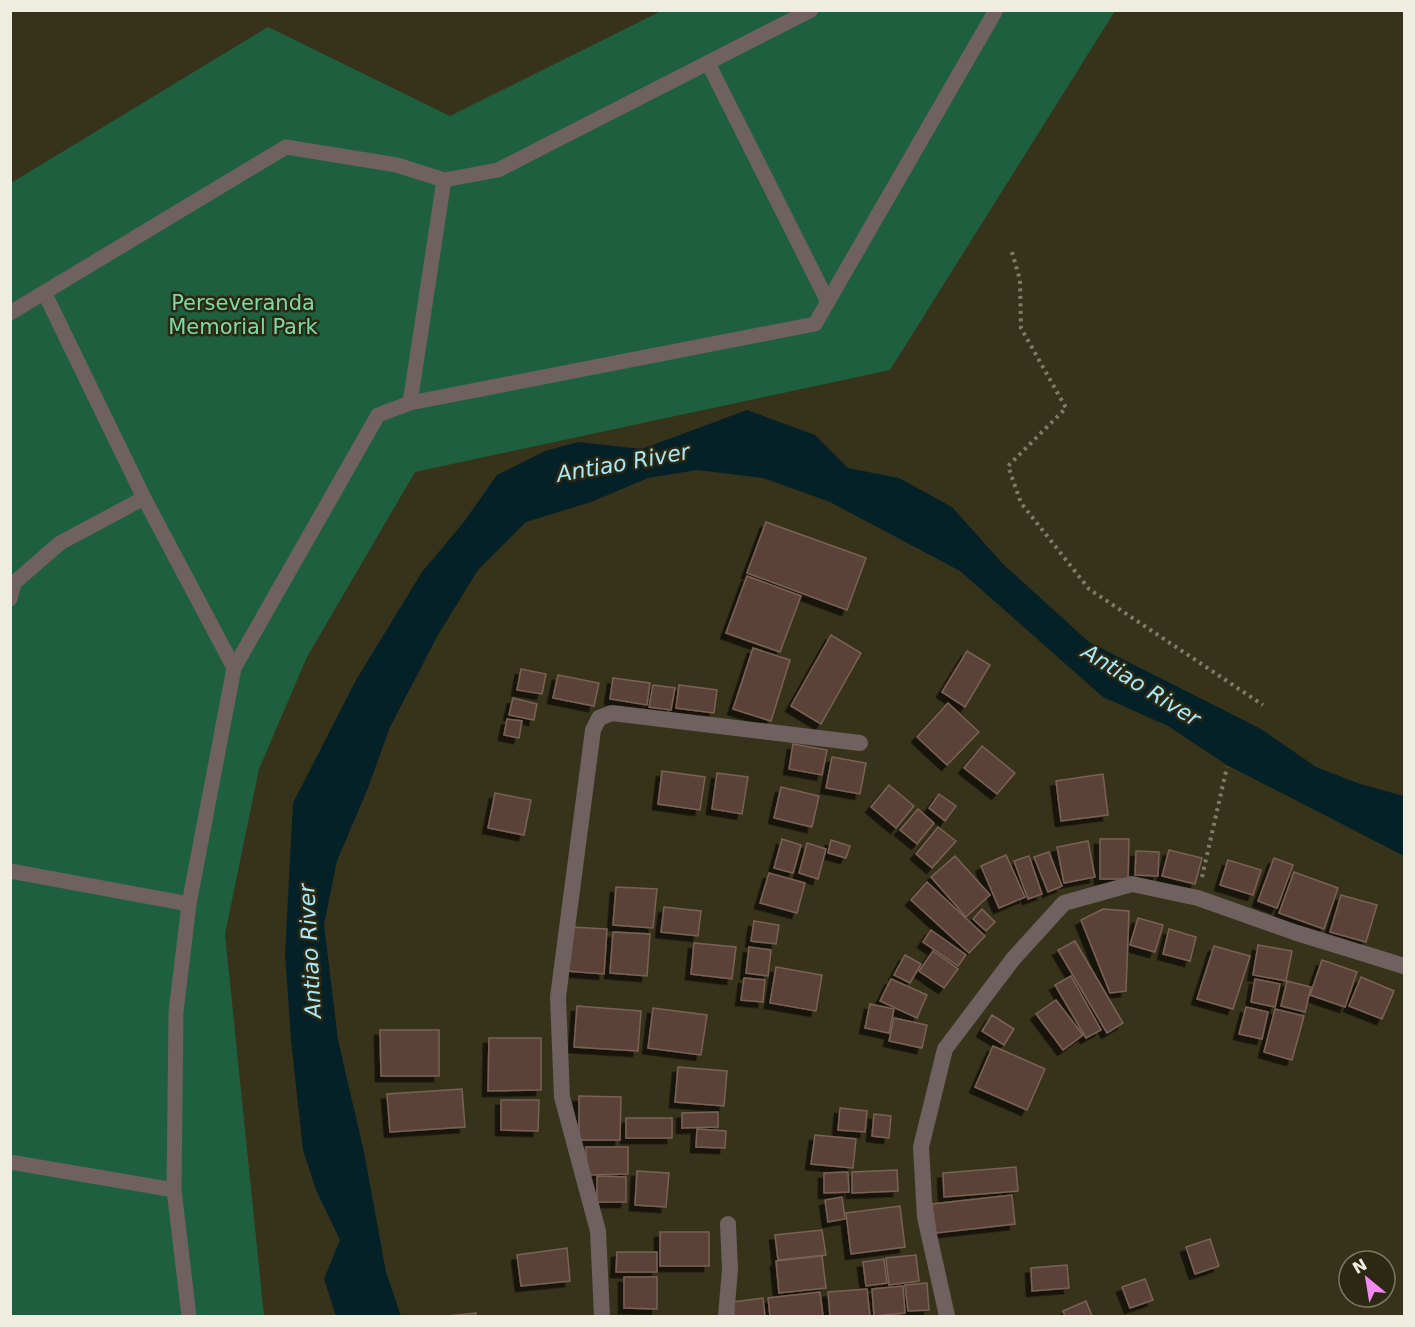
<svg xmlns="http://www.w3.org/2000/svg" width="1415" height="1327" viewBox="0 0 1415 1327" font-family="'DejaVu Sans',sans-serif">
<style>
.green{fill:#1e5f40}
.water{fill:#052128}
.building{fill:#5a4237;stroke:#7a6155;stroke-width:1.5;filter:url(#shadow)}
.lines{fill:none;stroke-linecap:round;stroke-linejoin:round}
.path{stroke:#807c68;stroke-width:4;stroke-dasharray:3 4.5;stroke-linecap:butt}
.service{stroke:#6e615f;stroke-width:15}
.minor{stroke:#6e615f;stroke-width:16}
.tertiary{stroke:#6e615f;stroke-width:16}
.labels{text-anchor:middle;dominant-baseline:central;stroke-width:5;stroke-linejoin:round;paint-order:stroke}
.park-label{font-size:21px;fill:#7bdca8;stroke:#2d2812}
.water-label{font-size:22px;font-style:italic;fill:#a6e9fb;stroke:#2d2812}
</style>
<defs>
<filter id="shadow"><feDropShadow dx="-5.5" dy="5.5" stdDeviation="0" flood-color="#0009"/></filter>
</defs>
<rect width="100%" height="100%" fill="#37331b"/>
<!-- green -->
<polygon class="green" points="661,11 1115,11 890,370 415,472 307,657 259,769 225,934 264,1316 11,1316 11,183 268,27 450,116"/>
<!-- water -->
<polygon class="water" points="747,410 815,435 848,468 899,478 952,507 1003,564 1089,642 1261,729 1316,767 1360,784 1404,796 1404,856 1227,765 1168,726 1103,697 960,571 830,502 763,478 697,470 648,478 591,502 526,522 478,570 438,635 390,727 368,788 337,861 324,924 338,1040 364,1152 386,1272 401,1316 336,1316 324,1279 340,1240 316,1190 303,1150 291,1040 285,954 293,803 356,680 422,572 463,523 497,475 545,451 578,442 642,449"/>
<!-- building -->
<g class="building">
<polygon points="766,522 866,558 847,610 747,573"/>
<polygon points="747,576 801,596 780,652 726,633"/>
<polygon points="831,635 861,653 821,724 791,706"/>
<polygon points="753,648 790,660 771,721 733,709"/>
<polygon points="967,651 990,665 965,707 942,692"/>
<polygon points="521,669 546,674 542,694 517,690"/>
<polygon points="558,675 599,683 594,706 553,698"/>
<polygon points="613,678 650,683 647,705 610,699"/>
<polygon points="653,685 675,688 671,710 649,707"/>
<polygon points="679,685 717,690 714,713 676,708"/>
<polygon points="513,698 537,704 534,720 509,715"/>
<polygon points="948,703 979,732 947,765 917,737"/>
<polygon points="507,719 522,721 519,738 504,735"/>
<polygon points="793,744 827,750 822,775 789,769"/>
<polygon points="982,746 1015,773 997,794 964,768"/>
<polygon points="832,757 866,763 860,794 826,788"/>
<polygon points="662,771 705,777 700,810 658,804"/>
<polygon points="717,773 748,777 742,814 712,809"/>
<polygon points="1103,774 1108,815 1061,821 1056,781"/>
<polygon points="889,785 914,806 896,828 871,807"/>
<polygon points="781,787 819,796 812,827 774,818"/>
<polygon points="495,793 531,800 524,835 488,828"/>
<polygon points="939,794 956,806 945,821 929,808"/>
<polygon points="918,809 934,823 917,844 900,830"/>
<polygon points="938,827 956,841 932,868 916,854"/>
<polygon points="782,839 801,845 793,873 774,868"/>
<polygon points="1100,839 1129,839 1128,879 1100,879"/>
<polygon points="831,840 850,846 846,858 828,853"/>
<polygon points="1088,841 1095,877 1064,883 1057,847"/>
<polygon points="807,843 826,849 818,879 799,873"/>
<polygon points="1169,850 1202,858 1195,884 1162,876"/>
<polygon points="1136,851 1159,852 1158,876 1135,875"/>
<polygon points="1049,852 1062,886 1048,892 1034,857"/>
<polygon points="1006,855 1025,897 999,908 981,866"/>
<polygon points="955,856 990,895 966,917 931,877"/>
<polygon points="1029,856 1042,894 1028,899 1014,861"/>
<polygon points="1274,858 1293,865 1277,908 1258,901"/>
<polygon points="1228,860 1261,870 1253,895 1220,885"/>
<polygon points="1294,872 1338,888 1324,929 1279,913"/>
<polygon points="769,873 805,883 797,913 760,903"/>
<polygon points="927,882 985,936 969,953 911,900"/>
<polygon points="616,887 657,889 653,928 613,925"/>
<polygon points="1341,895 1377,905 1366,942 1330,932"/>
<polygon points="664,907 701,911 698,936 661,932"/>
<polygon points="982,909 995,922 986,931 973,919"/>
<polygon points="1103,909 1129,911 1126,991 1110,993 1081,920"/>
<polygon points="1138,918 1163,925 1155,952 1130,945"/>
<polygon points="754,921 779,925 776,944 751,941"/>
<polygon points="570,927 607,929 604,974 567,971"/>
<polygon points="1169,929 1196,937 1190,961 1163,954"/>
<polygon points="931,930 966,955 958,966 923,942"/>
<polygon points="613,932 650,934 647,976 610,973"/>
<polygon points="1075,941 1123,1023 1107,1033 1058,950"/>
<polygon points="694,943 736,947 732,979 691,974"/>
<polygon points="1258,945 1292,951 1286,981 1253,975"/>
<polygon points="1214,946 1250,956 1233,1009 1197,999"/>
<polygon points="749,947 771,950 768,976 746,973"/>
<polygon points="933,951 958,969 944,988 919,971"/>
<polygon points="905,955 921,964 910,983 894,975"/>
<polygon points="1322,960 1357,972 1345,1007 1310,995"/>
<polygon points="776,967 822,975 816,1011 770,1003"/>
<polygon points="1071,976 1101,1030 1086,1038 1055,985"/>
<polygon points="1361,977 1394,991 1382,1019 1349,1006"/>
<polygon points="744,978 765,980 763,1002 741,1000"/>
<polygon points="891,979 927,995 917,1018 880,1001"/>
<polygon points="1255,979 1280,984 1275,1007 1251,1002"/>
<polygon points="1287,981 1311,987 1305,1012 1281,1006"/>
<polygon points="1056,1000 1083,1035 1063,1050 1036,1014"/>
<polygon points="870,1004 894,1009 889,1033 865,1028"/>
<polygon points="577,1006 641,1011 638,1051 574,1047"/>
<polygon points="1246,1007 1268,1012 1262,1039 1239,1034"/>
<polygon points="653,1008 707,1015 701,1055 648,1048"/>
<polygon points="1275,1009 1304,1016 1292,1060 1264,1052"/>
<polygon points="992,1015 1014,1029 1004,1045 982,1031"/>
<polygon points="894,1018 927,1025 922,1048 889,1041"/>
<polygon points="380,1030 439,1030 439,1076 381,1076"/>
<polygon points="489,1038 541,1038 541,1090 488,1091"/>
<polygon points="993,1046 1045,1069 1027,1110 975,1087"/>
<polygon points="678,1067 727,1071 724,1106 675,1102"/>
<polygon points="462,1089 465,1127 390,1132 387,1094"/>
<polygon points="579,1096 621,1097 620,1140 579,1140"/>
<polygon points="501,1100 539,1100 538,1131 501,1130"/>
<polygon points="840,1108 867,1111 865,1132 838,1130"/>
<polygon points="718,1112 718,1127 682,1128 682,1113"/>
<polygon points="874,1114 891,1116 889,1138 872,1136"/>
<rect x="626" y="1118" width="46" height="20"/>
<polygon points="697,1129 726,1131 725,1148 696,1147"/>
<polygon points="815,1135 856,1139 853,1168 811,1164"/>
<polygon points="586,1147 628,1147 628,1174 586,1175"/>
<polygon points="1016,1167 1018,1191 944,1197 943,1173"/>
<polygon points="897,1170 898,1191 852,1193 852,1172"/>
<polygon points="637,1171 669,1173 666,1207 635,1205"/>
<polygon points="848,1172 849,1192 824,1193 824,1173"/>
<polygon points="597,1176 626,1177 626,1202 597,1202"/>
<polygon points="1012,1195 1015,1224 936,1233 932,1204"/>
<polygon points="842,1197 845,1219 828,1222 825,1200"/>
<polygon points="900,1206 905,1247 851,1254 846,1213"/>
<polygon points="822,1230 826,1255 778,1260 775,1235"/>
<rect x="660" y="1232" width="49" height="34"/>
<polygon points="1210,1239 1219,1266 1195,1274 1186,1247"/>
<polygon points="567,1248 570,1281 521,1286 517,1255"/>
<polygon points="617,1252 657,1252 657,1272 616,1272"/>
<polygon points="916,1255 919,1281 889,1285 886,1258"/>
<polygon points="822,1256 826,1288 779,1293 776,1261"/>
<polygon points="884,1259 887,1283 866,1286 863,1262"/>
<polygon points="1067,1265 1069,1288 1032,1291 1031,1268"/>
<polygon points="624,1277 657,1277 657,1309 624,1308"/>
<polygon points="1145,1279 1153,1300 1130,1308 1122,1287"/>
<polygon points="927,1283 929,1310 908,1311 905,1285"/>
<polygon points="903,1286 905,1313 874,1316 872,1289"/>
<polygon points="867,1289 870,1316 830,1316 828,1292"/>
<polygon points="820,1292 823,1316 770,1316 768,1298"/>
<polygon points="763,1298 765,1316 734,1316 733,1302"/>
<polygon points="1086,1301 1092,1316 1065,1316 1063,1311"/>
<polygon points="476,1313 476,1316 447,1316"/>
</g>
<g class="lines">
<!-- path -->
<g class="path">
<polyline points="1012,252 1020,280 1021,328 1066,408 1008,466 1021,503 1089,589 1263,705"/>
<polyline points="1202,877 1227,767"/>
</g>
<!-- service -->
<g class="service">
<polyline points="708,63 828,302"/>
<polyline points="45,294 144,498 234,668"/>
<polyline points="10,313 286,147 397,165 444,180 498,170 811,10"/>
<polyline points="410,403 444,180"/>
<polyline points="10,599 14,583 60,543 144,498"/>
<polyline points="10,871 189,904"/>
<polyline points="10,1162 174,1190"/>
<polyline points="189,1316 174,1190 176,1012 189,904 234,668 378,415 410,403 815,324 996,10"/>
</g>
<!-- minor -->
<g class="minor">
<polyline points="602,1316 598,1231 562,1097 558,997 593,730 599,718 612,713 860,743"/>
<polyline points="726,1316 730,1269 728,1224"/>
</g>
<!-- tertiary -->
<polyline class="tertiary" points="947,1316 925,1217 921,1147 945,1049 1013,959 1064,903 1132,884 1198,898 1297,933 1404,966"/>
</g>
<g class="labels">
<!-- park labels -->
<g class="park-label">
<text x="243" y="303">Perseveranda<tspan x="243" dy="24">Memorial Park</tspan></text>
</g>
<!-- water labels -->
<g class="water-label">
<text transform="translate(623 463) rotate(-10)">Antiao River</text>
<text transform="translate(1141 685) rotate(32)">Antiao River</text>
<text transform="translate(310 951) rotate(-93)">Antiao River</text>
</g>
</g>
<!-- border -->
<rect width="1415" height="1327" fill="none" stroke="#efeddf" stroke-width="24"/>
<!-- north arrow -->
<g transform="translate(1367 1279) rotate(330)"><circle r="28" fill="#2d2812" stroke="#7b7764" stroke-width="1.5"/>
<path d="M0-4.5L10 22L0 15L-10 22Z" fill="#f38af2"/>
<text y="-9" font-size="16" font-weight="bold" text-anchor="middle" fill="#efeddf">N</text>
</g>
</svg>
